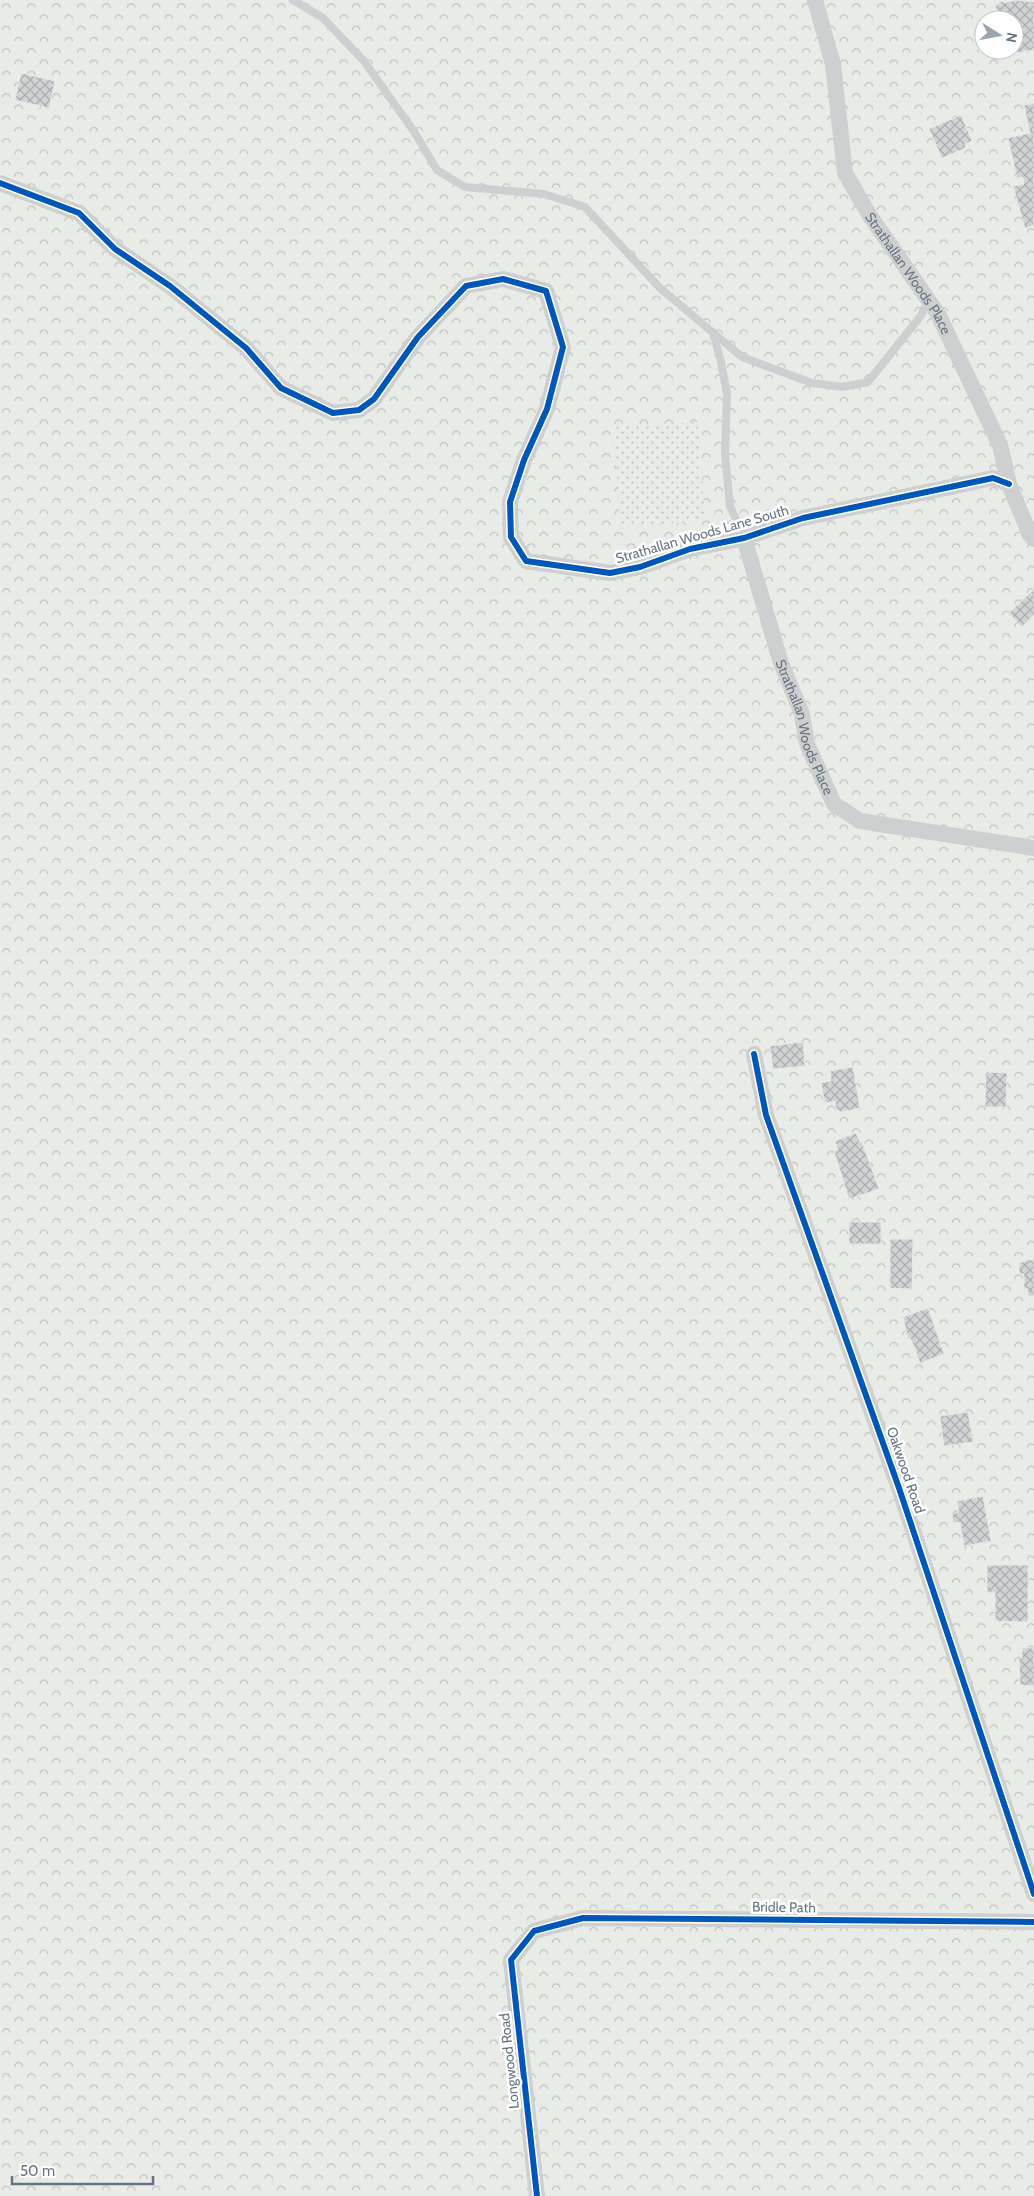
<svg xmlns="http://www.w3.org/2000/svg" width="1034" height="2196" viewBox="0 0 1034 2196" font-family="Cabin,sans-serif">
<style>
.forest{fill:url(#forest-crowns);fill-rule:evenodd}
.park{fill:url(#park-dots)}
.building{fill:url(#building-cross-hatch);stroke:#e8e8e8}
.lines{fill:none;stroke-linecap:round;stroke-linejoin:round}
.service{stroke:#cecfd0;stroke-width:8}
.minor{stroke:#cecfd0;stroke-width:16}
.cycleway-casing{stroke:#fff;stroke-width:9}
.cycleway{stroke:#0057b8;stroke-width:6}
.labels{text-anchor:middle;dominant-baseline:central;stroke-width:5;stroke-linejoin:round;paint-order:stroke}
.street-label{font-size:14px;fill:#657683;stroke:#fff}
</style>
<defs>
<pattern id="forest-crowns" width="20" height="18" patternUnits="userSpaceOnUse" patternTransform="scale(1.25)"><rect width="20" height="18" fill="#e8ebe6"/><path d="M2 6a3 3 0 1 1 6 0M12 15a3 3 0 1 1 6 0" fill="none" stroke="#c0c3c0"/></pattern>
<pattern id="park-dots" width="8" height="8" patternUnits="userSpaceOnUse" patternTransform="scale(1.25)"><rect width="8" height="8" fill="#e8ebe6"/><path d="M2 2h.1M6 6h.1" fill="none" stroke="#c0c3c0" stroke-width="1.8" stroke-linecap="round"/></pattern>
<pattern id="building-cross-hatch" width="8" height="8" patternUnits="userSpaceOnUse" patternTransform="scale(1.25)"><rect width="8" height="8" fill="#d0d2d3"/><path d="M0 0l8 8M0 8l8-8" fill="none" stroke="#acafb1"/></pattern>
</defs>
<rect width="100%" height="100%" fill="#f9f9f9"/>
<!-- forest -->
<path class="forest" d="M0,0H1034V2196H0ZM984,20H1014V50H984Z"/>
<!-- park -->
<polygon class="park" points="698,422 705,521 620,527 614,427"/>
<!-- building -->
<g class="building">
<polygon points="1016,0 1033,2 1034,0 1034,50 1009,54 1008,50 1014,50 1014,20 1001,20 995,6 1002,1 1004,3"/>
<polygon points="21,73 55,81 49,108 15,100"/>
<polygon points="1034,103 1034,226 1025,228 1013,186 1024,184 1023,177 1017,178 1008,138 1030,133 1024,105"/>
<polygon points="961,115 972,141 965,144 966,148 942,158 929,129"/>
<polygon points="1034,589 1034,615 1022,627 1009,613"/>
<polygon points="803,1042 805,1066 773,1069 770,1046"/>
<polygon points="853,1067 860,1108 841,1112 836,1109 835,1101 825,1103 821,1083 831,1081 830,1071"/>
<polygon points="986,1072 1007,1073 1006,1107 985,1107"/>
<polygon points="856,1133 860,1142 862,1142 879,1189 849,1199 834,1151 838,1150 835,1141"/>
<rect x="849" y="1222" width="32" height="22"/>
<polygon points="890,1239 913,1239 912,1289 890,1288"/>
<polygon points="1025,1260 1034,1260 1034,1296 1028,1296 1028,1289 1024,1289 1024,1274 1019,1274 1019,1262 1024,1262"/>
<polygon points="928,1308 944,1354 920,1363 914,1346 910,1338 908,1339 903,1317"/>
<polygon points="968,1412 973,1442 944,1446 940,1416"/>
<polygon points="983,1496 991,1541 964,1546 960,1522 953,1523 952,1514 959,1512 957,1501"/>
<polygon points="987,1565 1028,1565 1028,1622 995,1621 995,1592 987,1592"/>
<polygon points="1022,1648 1034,1648 1034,1686 1020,1685 1019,1658 1022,1658"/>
</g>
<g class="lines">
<!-- service -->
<g class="service">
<polyline points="293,0 323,18 364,61 415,133 437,170 465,187 544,194 585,207 660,288 742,357 812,383 842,387 868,382 920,317 929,300"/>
<polyline points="713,333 721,362 727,394 725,455 730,506 744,538"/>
</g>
<!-- minor -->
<g class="minor">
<path id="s1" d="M815,0L833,64L845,173L870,216L938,314L1000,445L1009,484L1030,535L1034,539"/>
<polyline points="0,183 79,213 115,249 170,286 246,348 281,388 333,413 359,410 374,399 418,337 466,286 503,279 546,291 563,347 547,409 524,460 510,502 511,537 526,561 610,573 640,567 690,549 744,538 803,518 993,478 1009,484"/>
<path id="s2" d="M744,538L781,663L802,714L807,744L834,804L860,821L1034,848"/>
<polyline points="754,1054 766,1115 899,1488 1034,1894"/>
<polyline points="537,2196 511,1960 534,1931 583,1918 1034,1922"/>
</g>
<defs>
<g id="cycleway">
<polyline points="0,183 79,213 115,249 170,286 246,348 281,388 333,413 359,410 374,399 418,337 466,286 503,279 546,291 563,347 547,409 524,460 510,502 511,537 526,561 610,573 640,567 690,549 744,538 803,518 993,478 1009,484"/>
<polyline points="754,1054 766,1115 899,1488 1034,1894"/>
<polyline points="537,2196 511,1960 534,1931 583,1918 1034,1922"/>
</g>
</defs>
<!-- cycleway casing -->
<use href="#cycleway" class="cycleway-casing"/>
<!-- cycleway -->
<use href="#cycleway" class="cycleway"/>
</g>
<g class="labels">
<!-- street labels -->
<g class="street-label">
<text stroke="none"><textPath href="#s1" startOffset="295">Strathallan Woods Place</textPath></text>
<text transform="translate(702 534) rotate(-16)">Strathallan Woods Lane South</text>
<text stroke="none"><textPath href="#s2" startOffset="199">Strathallan Woods Place</textPath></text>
<text transform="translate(906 1470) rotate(71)">Oakwood Road</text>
<text transform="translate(784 1907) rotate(1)">Bridle Path</text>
<text transform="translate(509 2061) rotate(-96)">Longwood Road</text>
</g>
</g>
<!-- north arrow -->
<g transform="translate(999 35) rotate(101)"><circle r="24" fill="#ffffff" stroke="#c1c8cd"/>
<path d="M0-4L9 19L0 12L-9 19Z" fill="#99a4ac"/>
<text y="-8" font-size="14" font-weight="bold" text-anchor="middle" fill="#657683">N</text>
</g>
<!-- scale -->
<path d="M12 2176v8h141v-8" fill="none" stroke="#657683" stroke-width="2.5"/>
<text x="20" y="2176" font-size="15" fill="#657683" stroke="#ffffff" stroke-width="4" paint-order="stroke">50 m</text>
</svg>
